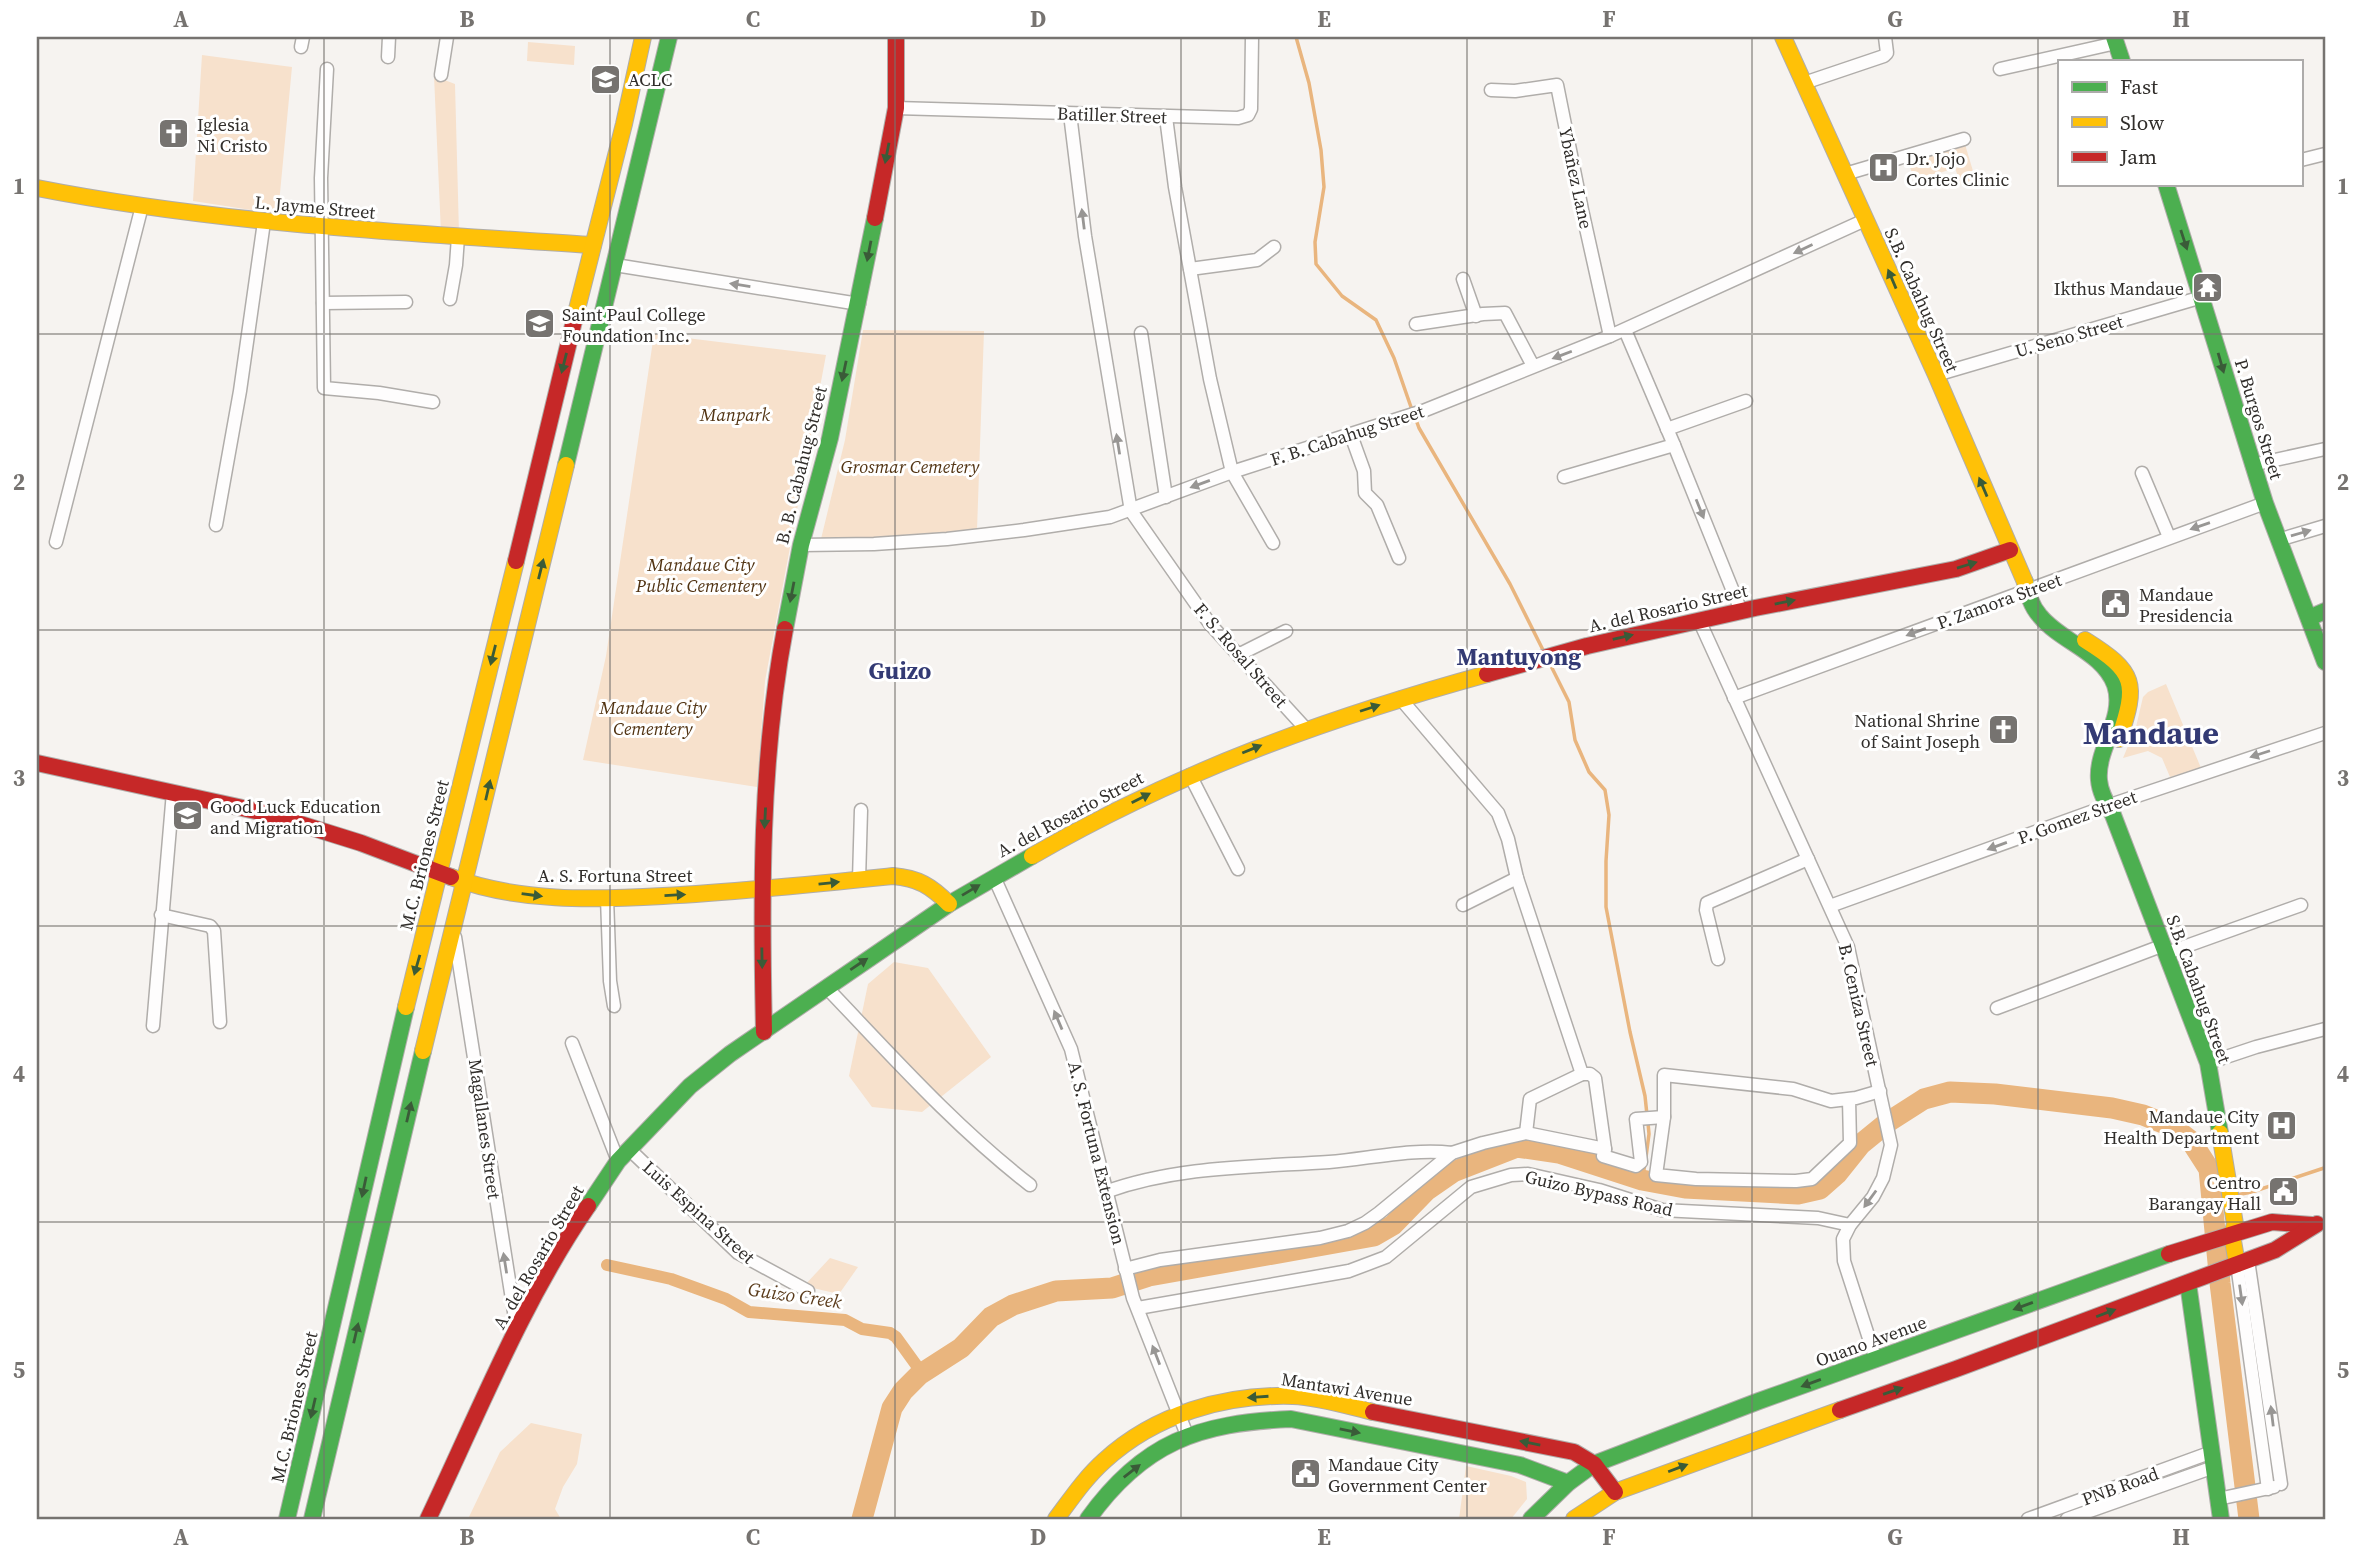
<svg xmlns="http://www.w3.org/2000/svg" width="2362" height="1556" viewBox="0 0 2362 1556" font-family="'Source Serif 4',serif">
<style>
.green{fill:#f7e1cc}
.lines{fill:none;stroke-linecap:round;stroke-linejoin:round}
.stream{stroke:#e9b57e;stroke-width:3.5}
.canal{stroke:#e9b57e;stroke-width:12}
.river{stroke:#e9b57e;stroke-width:21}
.street-casing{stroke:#b0adaa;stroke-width:15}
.fast-casing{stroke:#b0adaa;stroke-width:18}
.slow-casing{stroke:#b0adaa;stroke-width:18}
.jam-casing{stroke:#b0adaa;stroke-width:18}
.street{stroke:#fefdfd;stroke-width:12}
.fast{stroke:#4caf50;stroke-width:16}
.slow{stroke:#ffc107;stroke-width:16}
.jam{stroke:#c62828;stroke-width:16}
.oneway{fill:#3a5b38}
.oneway2{fill:#989694}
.grid{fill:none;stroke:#767370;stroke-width:2;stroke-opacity:0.55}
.labels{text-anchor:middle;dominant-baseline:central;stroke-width:6;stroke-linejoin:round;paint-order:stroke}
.poi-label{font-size:18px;fill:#312e2b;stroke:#fff;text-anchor:start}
.street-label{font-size:18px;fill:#312e2b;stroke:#fff}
.park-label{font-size:18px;font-style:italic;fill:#513312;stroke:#fff}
.water-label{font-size:19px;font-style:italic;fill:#5a3b1b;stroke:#fff}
.district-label{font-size:24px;font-weight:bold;fill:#333a74;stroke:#fff}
.town-label{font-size:32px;font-weight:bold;fill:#333a74;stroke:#fff}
.neatline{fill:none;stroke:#767370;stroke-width:2.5}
.grid-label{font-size:23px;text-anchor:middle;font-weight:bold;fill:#767370}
</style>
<rect width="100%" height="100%" fill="#f6f3f0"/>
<!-- green -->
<g class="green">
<polygon points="528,42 575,46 574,65 527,61"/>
<polygon points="202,55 292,67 278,214 193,201"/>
<polygon points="434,76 455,84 459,233 441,233"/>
<polygon points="1964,141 1976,181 1961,185 1955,168 1915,181 1907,159"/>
<polygon points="863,330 984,331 977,530 927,535 821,539 845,440"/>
<polygon points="654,334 826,355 765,681 757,787 583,760 606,656"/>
<polygon points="2166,684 2201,768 2170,777 2162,758 2148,751 2123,758 2136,727 2143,697 2148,692"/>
<polygon points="894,962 928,968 991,1057 922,1112 872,1107 849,1076 868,984"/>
<polygon points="830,1258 858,1267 839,1294 804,1286"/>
<polygon points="531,1423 582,1434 577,1464 563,1487 555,1509 561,1519 468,1519 500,1452"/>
<polygon points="1466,1466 1511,1476 1526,1482 1527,1499 1511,1519 1459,1519"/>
</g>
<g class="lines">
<!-- stream -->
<g class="stream">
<polyline points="1296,37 1309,83 1321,150 1324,187 1315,242 1316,264 1342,296 1376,320 1394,358 1412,410"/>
<polyline points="1415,417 1419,428 1510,584 1544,652"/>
<polyline points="1549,662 1569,702 1575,740 1589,772 1605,790 1609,815 1606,861 1606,907 1630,1032 1645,1096 1647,1115"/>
<polyline points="1646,1157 1649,1134 1648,1123"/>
<polyline points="1642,1180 1645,1164"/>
<polyline points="2236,1195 2252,1192 2324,1168"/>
<polyline points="2212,1200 2225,1198"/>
</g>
<!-- canal -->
<polyline class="canal" points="607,1265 671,1279 726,1299 749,1312 845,1320 862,1329 890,1333 896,1337 922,1373"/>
<!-- river -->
<polyline class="river" points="862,1519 892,1408 903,1391 919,1375 961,1348 991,1317 1013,1305 1056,1291 1112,1288 1149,1276 1374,1236 1393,1225 1427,1190 1453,1172 1517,1147 1559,1153 1642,1180 1685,1188 1798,1194 1820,1189 1837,1174 1861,1144 1888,1122 1924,1099 1950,1092 1995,1094 2112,1108 2143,1115 2173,1127 2191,1141 2209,1169 2220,1283 2249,1519"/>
<defs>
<g id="street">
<polyline points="301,47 303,37"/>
<polyline points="388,57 389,37"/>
<polyline points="327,69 321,178 324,388 379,393 433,402"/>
<polyline points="2000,69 2116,43"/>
<polyline points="441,75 447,37"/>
<polyline points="1804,83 1884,56 1887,53 1885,37"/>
<polyline points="1491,90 1515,91 1557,85 1582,210 1610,336"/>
<polyline points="896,108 1238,118 1248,115 1251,109 1252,37"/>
<polyline points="1070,114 1085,236 1131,511 1210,624 1306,729"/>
<polyline points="1166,117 1175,187 1210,379 1232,472 1273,543"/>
<polyline points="2301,160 2325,154"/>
<polyline points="1845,174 1964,139"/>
<polyline points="615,265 859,304"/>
<polyline points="1190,269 1257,260 1274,247"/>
<polyline points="1463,279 1476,316"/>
<polyline points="450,299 456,265 458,237"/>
<polyline points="323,303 406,302"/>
<polyline points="1416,324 1483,314 1505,313 1533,366"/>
<polyline points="1625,330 1674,445 1741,611"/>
<polyline points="1141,333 1166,497"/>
<polyline points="1936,375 2202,297"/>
<polyline points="1667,429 1746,401"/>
<polyline points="1351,435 1364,471 1365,493 1377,505 1399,558"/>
<polyline points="2252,465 2325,449"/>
<polyline points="2142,473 2169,537"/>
<polyline points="1564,477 1674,445"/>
<polyline points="216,525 240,391 264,222"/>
<polyline points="2278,540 2325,526"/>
<polyline points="56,542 142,206"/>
<polyline points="801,545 874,544 947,539 1024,530 1110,517 1232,472 1423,411 1610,336 1865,220"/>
<polyline points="1699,620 1848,947 1891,1145 1883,1178 1873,1197 1850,1225 1843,1239 1844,1261 1876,1360"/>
<polyline points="1238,655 1286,631"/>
<polyline points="1400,698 1498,813 1508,839 1517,878 1582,1074 1590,1074 1595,1078 1605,1149 1603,1156 1636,1166 1641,1162 1636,1119 1664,1117"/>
<polyline points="1734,698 2265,503"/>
<polyline points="1190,775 1238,869"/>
<polyline points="994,877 1071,1049 1133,1298 1187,1435"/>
<polyline points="859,880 861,810"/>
<polyline points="607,898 610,981 614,1006"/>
<polyline points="1463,905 1517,878"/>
<polyline points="1830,906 2113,804 2325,733"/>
<polyline points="161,915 210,926 214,931 220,1022"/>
<polyline points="455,937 517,1331"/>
<polyline points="2167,953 2301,905"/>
<polyline points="1718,959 1706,910 1707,903 1808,859"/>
<path d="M826,987C891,1055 955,1127 1030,1185"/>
<polyline points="1997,1008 2164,945"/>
<polyline points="153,1026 173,792"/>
<polyline points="572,1043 618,1161"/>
<polyline points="2208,1063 2256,1047 2325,1029"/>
<polyline points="1849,1099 1850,1143 1812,1179 1796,1181 1696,1179 1656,1175 1664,1117 1664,1075 1793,1089 1831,1101 1856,1098 1880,1091"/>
<polyline points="1526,1133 1530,1099 1582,1074"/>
<polyline points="629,1149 738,1253 808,1291"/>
<path d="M1105,1192C1177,1166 1254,1167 1329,1162C1368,1159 1413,1148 1452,1153"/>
<polyline points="2248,1260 2281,1484"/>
<polyline points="2237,1264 2268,1489"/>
<polyline points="1125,1269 1160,1260 1320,1238 1348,1231 1365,1223 1379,1213 1452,1153 1483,1143 1526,1133 1605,1149"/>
<polyline points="1138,1308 1349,1271 1386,1257 1471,1187 1511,1175 1528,1174 1599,1190 1662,1210 1818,1218 1850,1225"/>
<polyline points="2218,1499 2274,1487"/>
<polyline points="2028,1519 2212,1452"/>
<polyline points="2067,1519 2214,1467"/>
</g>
<g id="fast">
<polyline points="2114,37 2122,61"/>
<polyline points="2166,184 2265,503 2325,662"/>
<polyline points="566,465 669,37"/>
<path d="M2025,582C2028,594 2031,606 2040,616C2061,642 2103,652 2115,685C2126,718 2096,748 2099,780C2100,793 2107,804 2113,815L2208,1063L2220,1133"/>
<polyline points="2309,618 2325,611"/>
<polyline points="785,629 801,545 830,438 875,218"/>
<polyline points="588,1206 618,1161 690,1086 730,1054 949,904 1032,856"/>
<polyline points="2188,1283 2221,1519"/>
<polyline points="287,1519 406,1007"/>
<polyline points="312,1519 423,1051"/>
<path d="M1088,1519C1143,1442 1199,1423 1291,1419L1520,1465L1568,1483"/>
<polyline points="1531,1519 1568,1483 1594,1464 1759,1401 2169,1254"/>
</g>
<g id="slow">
<polyline points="1783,37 1936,375 2025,582"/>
<path d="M37,188C220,224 407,233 593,245"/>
<polyline points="574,321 624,124 643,37"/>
<path d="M2085,640C2136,672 2138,683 2119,739"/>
<path d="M1032,856C1177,772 1327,718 1487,674"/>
<path d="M451,877C518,902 592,900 663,896C740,892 816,884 893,876C918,878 931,886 949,904"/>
<polyline points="406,1007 516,561"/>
<polyline points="423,1051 566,465"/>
<polyline points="2220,1133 2235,1224 2232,1235 2237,1264"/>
<path d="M1056,1519C1071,1499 1085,1478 1104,1461C1155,1414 1225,1394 1293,1396C1319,1397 1348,1406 1373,1412"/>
<polyline points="1574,1519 1615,1492 1840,1410"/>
</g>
<g id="jam">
<polyline points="875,218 896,108 896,37"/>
<polyline points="516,561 574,321"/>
<polyline points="1487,674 1587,646 1755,608 1956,569 2010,550"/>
<polyline points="37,763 265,813 361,843 451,877"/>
<path d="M764,1032C761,898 760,762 785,629"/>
<polyline points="2169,1254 2272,1222 2312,1225"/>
<polyline points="1840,1410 1956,1369 2275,1250 2317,1224"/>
<polyline points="1373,1412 1574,1452 1594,1464 1615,1492"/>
<path d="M428,1519C478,1414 522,1302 588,1206"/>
</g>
</defs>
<!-- street casing -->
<use href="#street" class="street-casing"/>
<!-- fast casing -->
<use href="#fast" class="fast-casing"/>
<!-- slow casing -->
<use href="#slow" class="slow-casing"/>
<!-- jam casing -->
<use href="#jam" class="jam-casing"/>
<!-- street -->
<use href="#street" class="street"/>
<!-- fast -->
<use href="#fast" class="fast"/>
<!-- slow -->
<use href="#slow" class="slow"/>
<!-- jam -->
<use href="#jam" class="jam"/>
</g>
<!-- one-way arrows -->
<defs><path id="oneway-solid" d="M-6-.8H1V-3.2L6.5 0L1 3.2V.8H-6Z" transform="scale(1.75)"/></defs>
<g class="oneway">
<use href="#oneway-solid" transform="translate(887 153) rotate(101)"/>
<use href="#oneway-solid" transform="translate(2184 240) rotate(72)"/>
<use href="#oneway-solid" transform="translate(869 251) rotate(101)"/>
<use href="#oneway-solid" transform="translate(1892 279) rotate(-113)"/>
<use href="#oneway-solid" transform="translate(564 363) rotate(104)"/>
<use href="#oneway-solid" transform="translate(2221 363) rotate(74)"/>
<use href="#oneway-solid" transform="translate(844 371) rotate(102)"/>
<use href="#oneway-solid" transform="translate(1983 487) rotate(-113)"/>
<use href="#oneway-solid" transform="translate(1967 565) rotate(-17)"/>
<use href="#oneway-solid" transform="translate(541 569) rotate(-76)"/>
<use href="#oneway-solid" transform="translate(792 592) rotate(101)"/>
<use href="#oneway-solid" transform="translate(1785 602) rotate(-11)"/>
<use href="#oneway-solid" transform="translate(1623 637) rotate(-13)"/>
<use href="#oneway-solid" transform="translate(493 655) rotate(104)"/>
<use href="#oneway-solid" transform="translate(1370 708) rotate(-18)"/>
<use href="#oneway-solid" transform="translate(1252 749) rotate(-22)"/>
<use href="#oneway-solid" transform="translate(488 790) rotate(-77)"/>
<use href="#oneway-solid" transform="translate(1141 798) rotate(-27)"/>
<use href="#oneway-solid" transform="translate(765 818) rotate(93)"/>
<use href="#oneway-solid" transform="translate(829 883) rotate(-6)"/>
<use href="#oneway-solid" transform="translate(971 890) rotate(-31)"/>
<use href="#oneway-solid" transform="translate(532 895) rotate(8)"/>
<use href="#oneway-solid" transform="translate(675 895) rotate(-3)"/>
<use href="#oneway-solid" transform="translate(762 958) rotate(89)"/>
<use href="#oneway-solid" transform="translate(859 964) rotate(-34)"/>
<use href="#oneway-solid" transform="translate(417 965) rotate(106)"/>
<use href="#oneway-solid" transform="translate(409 1112) rotate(-77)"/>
<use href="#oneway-solid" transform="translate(364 1187) rotate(102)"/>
<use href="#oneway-solid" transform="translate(2023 1306) rotate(160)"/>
<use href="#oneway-solid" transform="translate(2106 1313) rotate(-21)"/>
<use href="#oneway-solid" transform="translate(356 1333) rotate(-77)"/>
<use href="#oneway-solid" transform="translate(1811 1383) rotate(160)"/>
<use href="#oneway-solid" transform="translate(1893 1391) rotate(-19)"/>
<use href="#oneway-solid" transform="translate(1258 1397) rotate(176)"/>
<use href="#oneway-solid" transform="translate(313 1408) rotate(103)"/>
<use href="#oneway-solid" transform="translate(1350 1431) rotate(11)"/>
<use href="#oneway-solid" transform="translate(1530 1443) rotate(-169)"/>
<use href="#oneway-solid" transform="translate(1678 1468) rotate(-21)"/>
<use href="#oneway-solid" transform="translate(1132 1471) rotate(-38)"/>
</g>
<g class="oneway2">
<use href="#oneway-solid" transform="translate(1083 219) rotate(-97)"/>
<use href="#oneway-solid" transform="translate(1803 249) rotate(155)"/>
<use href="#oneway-solid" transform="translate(740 285) rotate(-171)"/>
<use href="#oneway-solid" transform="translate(1562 355) rotate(159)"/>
<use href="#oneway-solid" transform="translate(1118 444) rotate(-99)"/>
<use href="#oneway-solid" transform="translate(1200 484) rotate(160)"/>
<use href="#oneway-solid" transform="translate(1700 509) rotate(68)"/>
<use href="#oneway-solid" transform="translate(2200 526) rotate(161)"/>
<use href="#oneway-solid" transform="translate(2301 533) rotate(-16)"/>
<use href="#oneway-solid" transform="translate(1916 632) rotate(160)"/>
<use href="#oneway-solid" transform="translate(2260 754) rotate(162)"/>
<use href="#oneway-solid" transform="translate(1997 846) rotate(160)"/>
<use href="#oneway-solid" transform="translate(1058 1020) rotate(-113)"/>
<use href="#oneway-solid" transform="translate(1870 1199) rotate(126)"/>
<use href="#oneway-solid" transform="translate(505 1263) rotate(-99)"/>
<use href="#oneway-solid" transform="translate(2241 1295) rotate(82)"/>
<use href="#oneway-solid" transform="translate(1156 1355) rotate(-111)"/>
<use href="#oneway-solid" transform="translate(2272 1416) rotate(-97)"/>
</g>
<!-- grid -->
<path class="grid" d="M324,37V1519M610,37V1519M895,37V1519M1181,37V1519M1467,37V1519M1752,37V1519M2038,37V1519M37,334H2325M37,630H2325M37,926H2325M37,1222H2325"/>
<!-- icons -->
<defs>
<symbol id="school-square" viewBox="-11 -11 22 22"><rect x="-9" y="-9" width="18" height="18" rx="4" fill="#767370" stroke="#fff"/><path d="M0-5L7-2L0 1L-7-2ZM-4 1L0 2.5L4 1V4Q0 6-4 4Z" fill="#fff"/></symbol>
<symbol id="church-square" viewBox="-11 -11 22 22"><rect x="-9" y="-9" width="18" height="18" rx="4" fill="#767370" stroke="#fff"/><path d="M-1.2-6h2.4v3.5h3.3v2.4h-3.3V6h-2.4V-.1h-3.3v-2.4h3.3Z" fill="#fff"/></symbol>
<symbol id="hospital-square" viewBox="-11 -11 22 22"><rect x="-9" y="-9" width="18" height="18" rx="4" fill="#767370" stroke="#fff"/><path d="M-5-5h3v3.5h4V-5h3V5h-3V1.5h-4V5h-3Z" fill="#fff"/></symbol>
<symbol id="temple-square" viewBox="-11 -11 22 22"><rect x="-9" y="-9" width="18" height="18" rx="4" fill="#767370" stroke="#fff"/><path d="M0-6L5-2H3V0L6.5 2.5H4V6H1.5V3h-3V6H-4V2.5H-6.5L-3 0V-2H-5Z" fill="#fff"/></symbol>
<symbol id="university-square" viewBox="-11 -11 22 22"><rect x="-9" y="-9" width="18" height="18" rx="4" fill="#767370" stroke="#fff"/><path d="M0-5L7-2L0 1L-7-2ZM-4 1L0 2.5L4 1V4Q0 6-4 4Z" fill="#fff"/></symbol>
<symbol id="civic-square" viewBox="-11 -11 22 22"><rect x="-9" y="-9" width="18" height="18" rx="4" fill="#767370" stroke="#fff"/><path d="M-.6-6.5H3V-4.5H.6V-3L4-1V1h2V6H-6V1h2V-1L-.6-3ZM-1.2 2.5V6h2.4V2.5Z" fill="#fff"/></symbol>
</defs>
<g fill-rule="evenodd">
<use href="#school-square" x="588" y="62" width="35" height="35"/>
<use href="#church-square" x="156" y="116" width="35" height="35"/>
<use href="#hospital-square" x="1866" y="150" width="35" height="35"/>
<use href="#temple-square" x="2190" y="270" width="35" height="35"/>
<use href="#university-square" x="522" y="306" width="35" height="35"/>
<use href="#civic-square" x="2098" y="586" width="35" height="35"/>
<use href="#church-square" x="1986" y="712" width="35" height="35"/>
<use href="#school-square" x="170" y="798" width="35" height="35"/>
<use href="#hospital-square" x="2264" y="1108" width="35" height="35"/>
<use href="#civic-square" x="2266" y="1174" width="35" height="35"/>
<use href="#civic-square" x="1288" y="1456" width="35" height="35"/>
</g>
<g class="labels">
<!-- poi labels -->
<g class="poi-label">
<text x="628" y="79">ACLC</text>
<text x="197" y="124">Iglesia<tspan x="197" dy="21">Ni Cristo</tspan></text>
<text x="1906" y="158">Dr. Jojo<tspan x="1906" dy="21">Cortes Clinic</tspan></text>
<text x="2184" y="288" text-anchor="end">Ikthus Mandaue</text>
<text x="562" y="314">Saint Paul College<tspan x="562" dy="21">Foundation Inc.</tspan></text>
<text x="2139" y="594">Mandaue<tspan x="2139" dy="21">Presidencia</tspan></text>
<text x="1980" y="720" text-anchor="end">National Shrine<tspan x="1980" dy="21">of Saint Joseph</tspan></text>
<text x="210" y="806">Good Luck Education<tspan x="210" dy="21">and Migration</tspan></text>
<text x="2259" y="1116" text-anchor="end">Mandaue City<tspan x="2259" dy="21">Health Department</tspan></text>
<text x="2261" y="1182" text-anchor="end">Centro<tspan x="2261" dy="21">Barangay Hall</tspan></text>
<text x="1328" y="1464">Mandaue City<tspan x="1328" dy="21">Government Center</tspan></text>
</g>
<!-- street labels -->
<g class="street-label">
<text transform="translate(1112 115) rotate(2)">Batiller Street</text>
<text transform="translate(1576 178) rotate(78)">Ybañez Lane</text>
<text transform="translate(315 207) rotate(5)">L. Jayme Street</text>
<text transform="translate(1922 300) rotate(66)">S.B. Cabahug Street</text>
<text transform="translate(2069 336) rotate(-16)">U. Seno Street</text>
<text transform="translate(2259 419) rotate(73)">P. Burgos Street</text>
<text transform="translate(1347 435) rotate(-18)">F. B. Cabahug Street</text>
<text transform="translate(801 465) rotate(-76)">B. B. Cabahug Street</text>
<text transform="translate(1999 601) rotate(-20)">P. Zamora Street</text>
<text transform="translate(1668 608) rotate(-13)">A. del Rosario Street</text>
<text transform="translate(1241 655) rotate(49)">F. S. Rosal Street</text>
<text transform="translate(1070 814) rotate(-28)">A. del Rosario Street</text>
<text transform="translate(2077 817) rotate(-20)">P. Gomez Street</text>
<text transform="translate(424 855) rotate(-76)">M.C. Briones Street</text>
<text x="615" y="875">A. S. Fortuna Street</text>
<text transform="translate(2199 989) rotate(70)">S.B. Cabahug Street</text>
<text transform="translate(1859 1005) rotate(77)">B. Ceniza Street</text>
<text transform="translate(485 1129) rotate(82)">Magallanes Street</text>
<text transform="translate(1097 1153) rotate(76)">A. S. Fortuna Extension</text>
<text transform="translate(1599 1193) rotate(13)">Guizo Bypass Road</text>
<text transform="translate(699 1212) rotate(42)">Luis Espina Street</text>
<text transform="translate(538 1257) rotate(-60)">A. del Rosario Street</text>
<text transform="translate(1871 1341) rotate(-20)">Ouano Avenue</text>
<text transform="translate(1347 1389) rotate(9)">Mantawi Avenue</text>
<text transform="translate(294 1407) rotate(-77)">M.C. Briones Street</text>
<text transform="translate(2120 1486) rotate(-20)">PNB Road</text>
</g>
<!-- park labels -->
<g class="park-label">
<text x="735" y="414">Manpark</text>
<text x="910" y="466">Grosmar Cemetery</text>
<text x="701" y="564">Mandaue City<tspan x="701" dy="21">Public Cementery</tspan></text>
<text x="653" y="707">Mandaue City<tspan x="653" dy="21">Cementery</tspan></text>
</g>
<!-- water labels -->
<g class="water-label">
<text transform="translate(795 1295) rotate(8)">Guizo Creek</text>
</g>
<!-- district labels -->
<g class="district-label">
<text x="1519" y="656">Mantuyong</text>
<text x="900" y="670">Guizo</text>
</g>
<!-- town labels -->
<g class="town-label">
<text x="2151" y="733">Mandaue</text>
</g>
</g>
<!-- border -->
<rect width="2362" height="1556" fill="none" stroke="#ffffff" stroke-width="77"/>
<!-- legend -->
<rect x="2058" y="60" width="245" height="126" fill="#ffffff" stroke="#adabaa" stroke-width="2"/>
<rect x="2072" y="82" width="35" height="10" fill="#4caf50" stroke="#adabaa" stroke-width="2"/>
<text x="2120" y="94" font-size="21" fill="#312e2b">Fast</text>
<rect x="2072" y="117" width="35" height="10" fill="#ffc107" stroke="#adabaa" stroke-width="2"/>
<text x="2120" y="130" font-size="21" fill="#312e2b">Slow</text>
<rect x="2072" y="152" width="35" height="10" fill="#c62828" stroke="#adabaa" stroke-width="2"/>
<text x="2120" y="164" font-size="21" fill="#312e2b">Jam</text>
<rect x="38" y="38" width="2286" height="1480" class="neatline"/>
<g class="grid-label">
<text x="181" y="27">A</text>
<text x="467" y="27">B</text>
<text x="753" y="27">C</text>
<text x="1038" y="27">D</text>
<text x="1324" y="27">E</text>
<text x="1609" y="27">F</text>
<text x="1895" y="27">G</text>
<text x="2181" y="27">H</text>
<text x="19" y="194">1</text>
<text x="2343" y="194">1</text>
<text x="19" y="490">2</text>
<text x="2343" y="490">2</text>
<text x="19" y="786">3</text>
<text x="2343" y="786">3</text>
<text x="19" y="1082">4</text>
<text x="2343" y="1082">4</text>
<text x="19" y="1378">5</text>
<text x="2343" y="1378">5</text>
<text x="181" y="1545">A</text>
<text x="467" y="1545">B</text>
<text x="753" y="1545">C</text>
<text x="1038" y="1545">D</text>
<text x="1324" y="1545">E</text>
<text x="1609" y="1545">F</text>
<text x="1895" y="1545">G</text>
<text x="2181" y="1545">H</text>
</g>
</svg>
